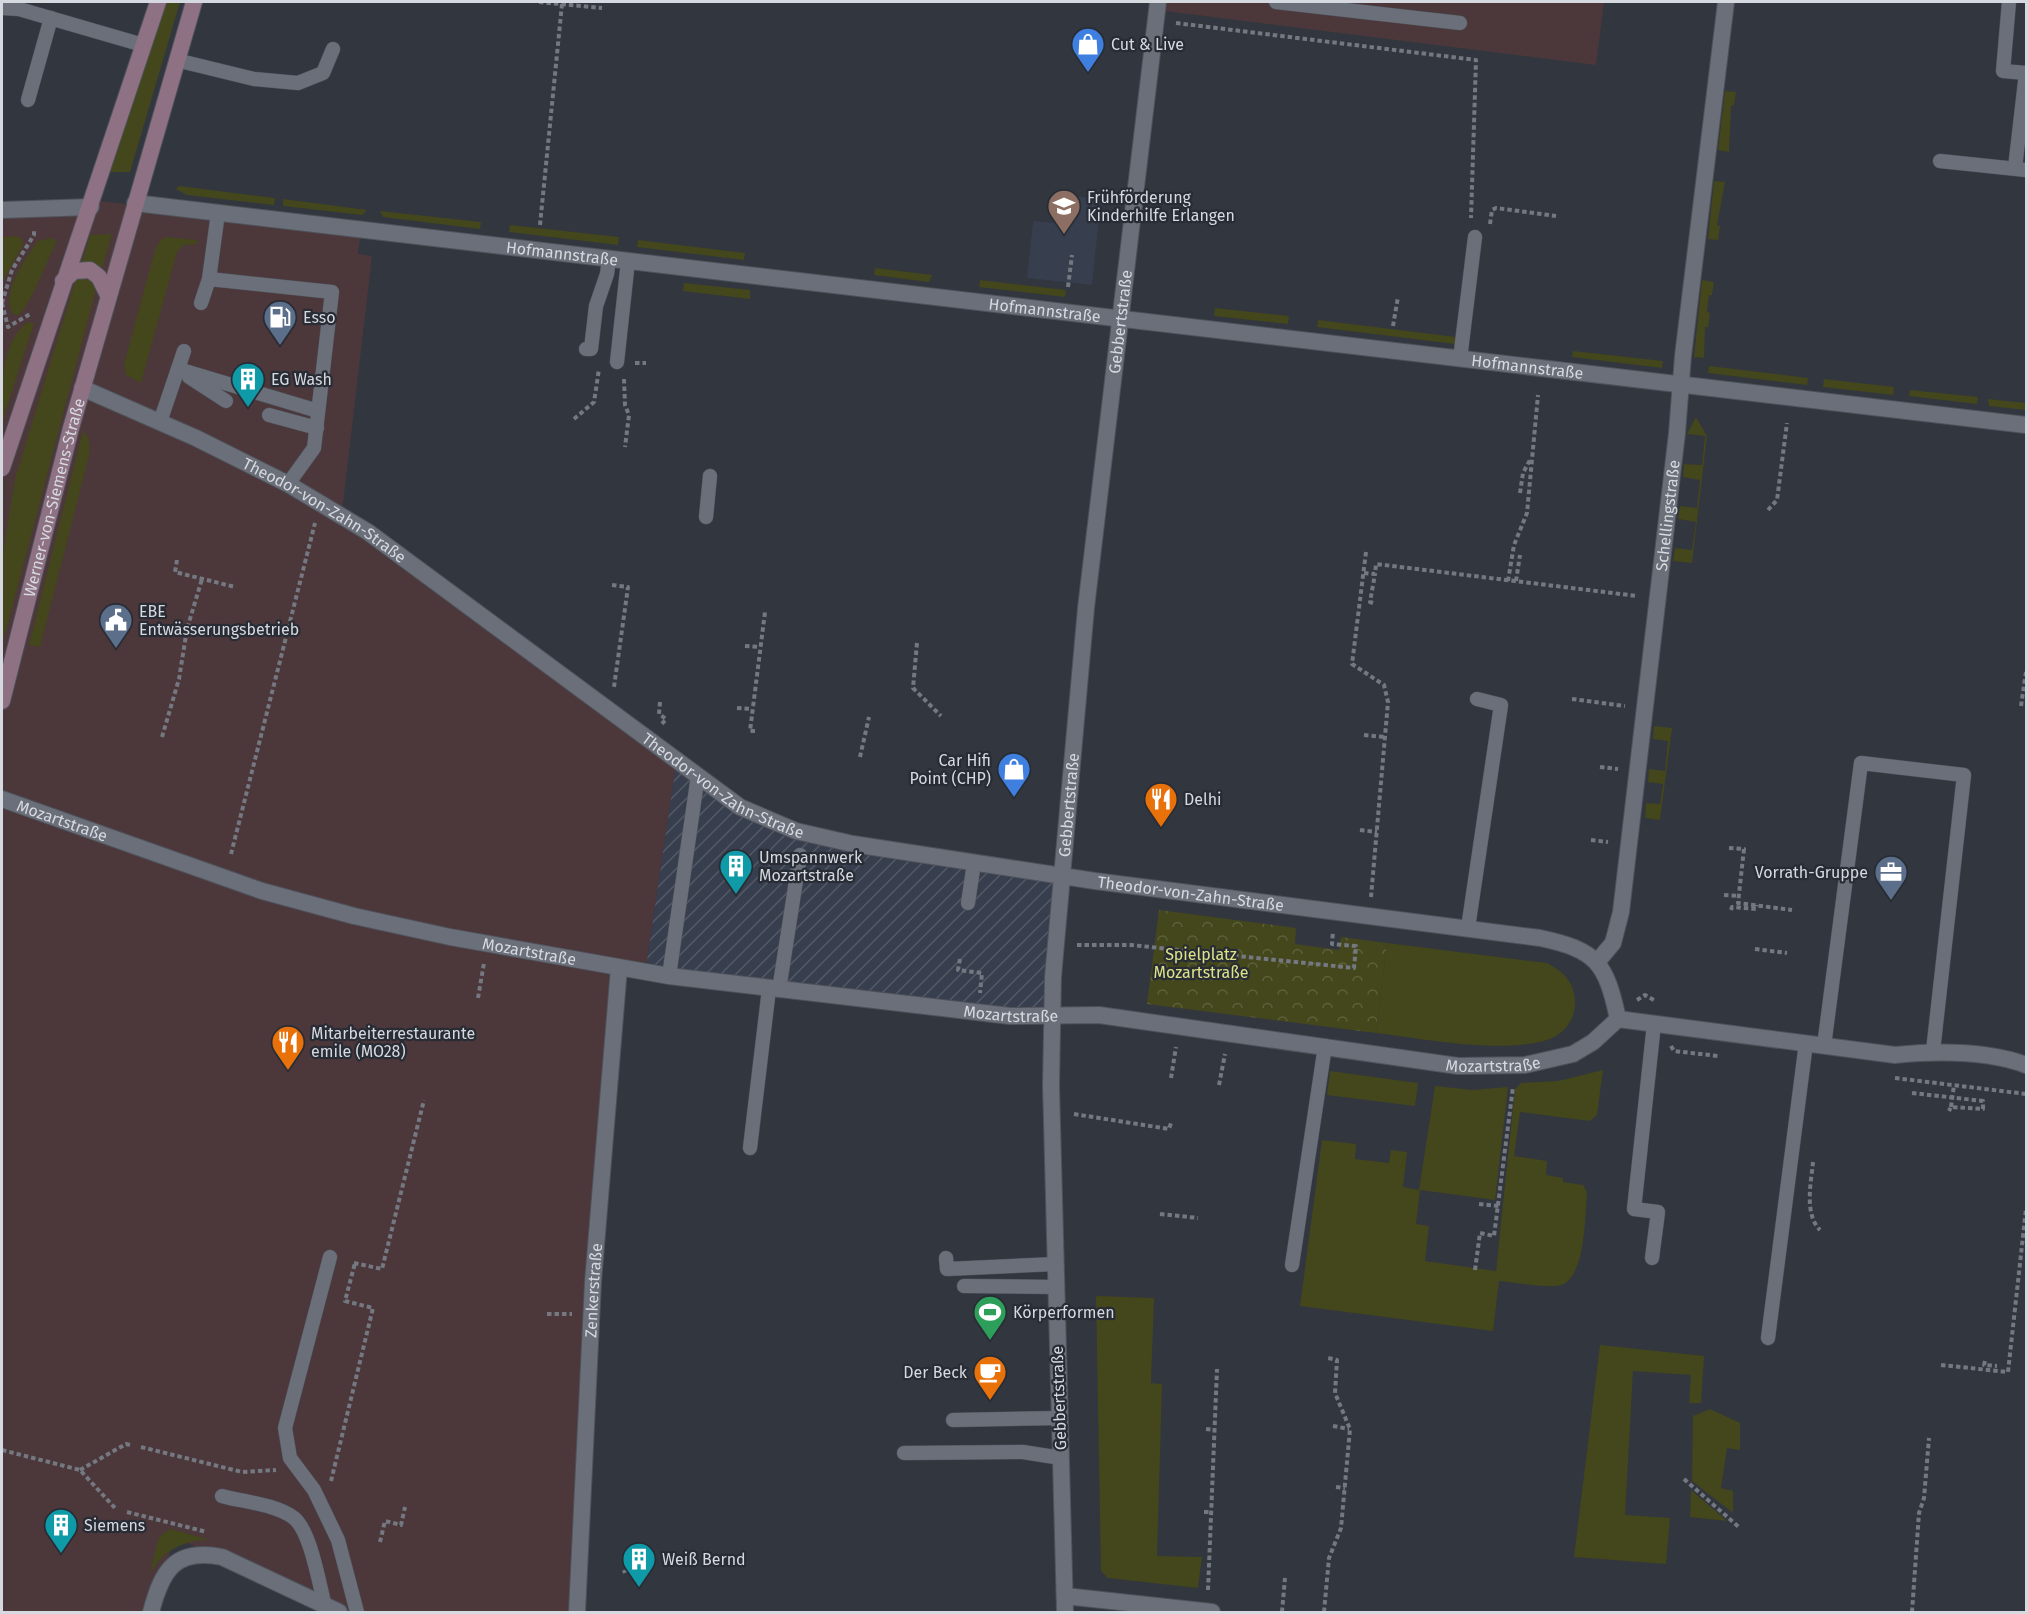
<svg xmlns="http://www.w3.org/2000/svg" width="2028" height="1614" viewBox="0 0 2028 1614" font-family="'Fira Sans',sans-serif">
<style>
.commercial{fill:#4c373b}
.industrial{fill:url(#industrial-furrows)}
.built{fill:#373e4d}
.grass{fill:#44461b}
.park{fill:url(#park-crowns)}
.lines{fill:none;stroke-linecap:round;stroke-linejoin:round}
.service-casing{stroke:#4e525a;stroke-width:15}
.minor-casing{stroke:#4e525a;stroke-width:18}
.tertiary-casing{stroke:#4e525a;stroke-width:18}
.secondary-casing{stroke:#4e525a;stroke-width:18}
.path{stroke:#747880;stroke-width:4;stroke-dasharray:4.5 3;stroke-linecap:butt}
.service{stroke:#6a6f7a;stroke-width:14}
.minor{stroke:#6a6f7a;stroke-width:16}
.tertiary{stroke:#6a6f7a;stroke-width:16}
.secondary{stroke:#8e7284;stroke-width:16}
.labels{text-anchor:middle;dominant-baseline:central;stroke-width:4.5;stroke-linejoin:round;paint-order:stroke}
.poi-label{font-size:16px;fill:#d6d9df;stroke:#282c35;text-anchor:start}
.street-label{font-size:16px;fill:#d6d9df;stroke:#282c35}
.park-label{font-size:16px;fill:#dee388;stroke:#282c35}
</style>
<defs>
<pattern id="industrial-furrows" width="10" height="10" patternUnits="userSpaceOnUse" patternTransform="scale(1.5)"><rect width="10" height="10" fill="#373e4d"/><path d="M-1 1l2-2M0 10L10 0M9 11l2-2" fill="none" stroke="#535966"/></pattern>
<pattern id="park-crowns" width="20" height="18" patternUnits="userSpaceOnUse" patternTransform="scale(1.5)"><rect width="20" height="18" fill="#44461b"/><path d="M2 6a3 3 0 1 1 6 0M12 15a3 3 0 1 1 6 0" fill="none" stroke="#5e603c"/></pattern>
</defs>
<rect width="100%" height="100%" fill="#32363f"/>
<!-- commercial -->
<g class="commercial">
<polygon points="1158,2 1604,2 1596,65 1157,10"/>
<polygon points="90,200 361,230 358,254 372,256 342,512 676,765 645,973 620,970 576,1612 343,1612 174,1537 154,1612 2,1612 2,206"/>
</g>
<!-- industrial -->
<polygon class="industrial" points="676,765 782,829 1059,879 1047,1019 645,973"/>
<!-- built -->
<polygon class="built" points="1056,194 1101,199 1092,285 1027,278 1033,221 1053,223"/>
<!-- grass -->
<g class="grass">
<polygon points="165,2 180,2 130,172 109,172"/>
<polygon points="1725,91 1736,92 1734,105 1731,106 1729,152 1718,150"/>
<polygon points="1714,181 1725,182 1717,225 1720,226 1718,240 1708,239"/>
<polygon points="179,186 275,198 274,205 187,195 176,189"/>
<polygon points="283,199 367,210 362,215 283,206"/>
<polygon points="380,211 481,222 480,229 383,217"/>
<polygon points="510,225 619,237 618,245 509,232"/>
<polygon points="112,234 102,268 96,264 82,262 90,235"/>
<polygon points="17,236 22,239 23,245 2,283 2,237"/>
<polygon points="165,237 197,240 197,244 184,245 177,252 141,383 126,375 124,364 155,250 159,242"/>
<path d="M51,238L57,241C49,256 29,308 19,315L13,314C0,293 26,257 38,241Z"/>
<polygon points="638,240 745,253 744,260 637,247"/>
<polygon points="875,268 932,275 929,282 874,275"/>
<polygon points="83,277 92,279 97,285 2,646 2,560 15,479 76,279"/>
<polygon points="980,280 1066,290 1065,297 979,287"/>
<polygon points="1702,280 1714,282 1712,295 1709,295 1707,312 1710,313 1708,327 1705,327 1704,358 1694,357"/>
<polygon points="684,283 750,290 750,299 683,291"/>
<polygon points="1215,308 1289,316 1288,324 1214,316"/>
<polygon points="1318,320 1456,337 1455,344 1317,327"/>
<path d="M28,322L34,323L2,422C1,391 0,341 28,322Z"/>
<polygon points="1573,351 1663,361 1662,368 1572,357"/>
<polygon points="1709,366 1808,378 1807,385 1708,373"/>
<polygon points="1824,379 1894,387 1893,395 1823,387"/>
<polygon points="1910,390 1978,397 1977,404 1909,396"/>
<polygon points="1988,399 2026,403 2026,410 1989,406"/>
<polygon points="1696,417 1707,436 1692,563 1673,561 1675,548 1692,550 1696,522 1678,519 1680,506 1697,508 1700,480 1683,477 1684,464 1702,465 1705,436 1687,434"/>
<polygon points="83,431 89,439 90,452 40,647 29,645"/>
<polygon points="1654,726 1672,728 1660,820 1645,818 1646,803 1660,804 1663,784 1648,782 1649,769 1665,771 1668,741 1653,739"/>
<path d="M1387,943L1547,963C1563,971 1575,983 1575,1001C1576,1019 1564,1035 1547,1040C1501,1054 1425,1039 1376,1033Z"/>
<path d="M1603,1070L1597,1115L1590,1121L1520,1112L1514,1156L1547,1161L1546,1175L1563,1178V1182L1583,1185L1587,1192C1585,1215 1586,1271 1564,1284C1553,1290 1514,1282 1499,1281L1493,1331L1300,1306L1322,1140L1356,1144L1355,1159L1389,1163L1391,1150L1407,1152L1403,1187L1419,1190L1435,1086L1473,1090L1508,1087L1495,1200L1420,1190L1416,1224L1429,1226L1425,1261L1496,1271L1515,1089L1521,1083L1558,1081Z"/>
<polygon points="1330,1071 1418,1083 1415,1106 1327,1095"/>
<polygon points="1096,1296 1154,1298 1151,1383 1162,1384 1157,1556 1202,1557 1198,1588 1108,1578 1101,1571"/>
<polygon points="1600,1345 1704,1356 1701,1403 1689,1403 1691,1375 1633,1371 1625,1515 1670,1518 1666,1564 1574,1557"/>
<polygon points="1710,1409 1740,1423 1740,1450 1727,1448 1721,1488 1733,1491 1733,1513 1692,1481 1693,1416"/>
<polygon points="1691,1490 1727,1521 1690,1517"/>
<path d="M170,1529L211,1540C184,1539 162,1551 149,1575L159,1537Z"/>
</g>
<!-- park -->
<polygon class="park" points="1159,910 1296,928 1295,944 1339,950 1341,937 1387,943 1376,1033 1147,1004"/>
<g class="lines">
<defs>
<g id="service">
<polyline points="1276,2 1460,23"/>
<polyline points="2009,2 2003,71 2026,73"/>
<polyline points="2,8 19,9 143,45"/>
<polyline points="176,60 254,79 298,83 323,73 333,49"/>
<polyline points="28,100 51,18"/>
<polyline points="1940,161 2026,170"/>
<polyline points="2015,168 2026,73"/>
<polyline points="209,279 332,292 314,448 288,484"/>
<polyline points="201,303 209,279 218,213"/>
<polyline points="586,349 591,349 596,306 607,274 609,259"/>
<polyline points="1460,359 1475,237"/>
<polyline points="617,362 628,261"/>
<polyline points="178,369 318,411"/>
<polyline points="189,377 226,401"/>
<polyline points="269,415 317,428"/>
<polyline points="160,422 184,351"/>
<polyline points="706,517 710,476"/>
<polyline points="968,903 974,863"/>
<polyline points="1468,928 1501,705 1477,699"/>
<polyline points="669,976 698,775"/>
<polyline points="779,990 800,855"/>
<polyline points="1824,1046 1861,763 1964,775 1933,1051"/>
<polyline points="750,1148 769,989"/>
<polyline points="330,1257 285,1428 290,1458 314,1490 338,1540 357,1612"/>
<polyline points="946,1258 947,1269 1056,1264"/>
<polyline points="1652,1258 1658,1212 1634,1209 1654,1024"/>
<polyline points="1292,1265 1325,1046"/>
<polyline points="964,1286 1056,1287"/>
<polyline points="1768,1338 1806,1043"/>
<polyline points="953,1420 1060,1418"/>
<polyline points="904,1453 1023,1452 1061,1458"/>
<path d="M222,1496C243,1502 276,1504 294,1518C311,1532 319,1584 325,1606"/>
</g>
<g id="minor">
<path id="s1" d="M135,203L2026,425"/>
<polyline points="2,210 91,207"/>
<path id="s2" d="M82,388L196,438L288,484L368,532L740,807L796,831L853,844L1095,881L1540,938C1597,950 1606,963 1618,1019"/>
<path id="s3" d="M2,799L262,891L354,916L450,937L669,976L1010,1016L1099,1015L1458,1066L1525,1065L1573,1054L1593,1042L1618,1019"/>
<path id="s4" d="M1597,962L1613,943L1621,912L1677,433L1683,356L1726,2"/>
<path d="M1618,1019L1895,1055C1937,1051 1986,1050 2026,1065"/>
<polyline points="1065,1596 1212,1612"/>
<path d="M151,1612C162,1570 175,1548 222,1557L339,1612"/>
<path id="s5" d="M577,1612L593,1282L619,968"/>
</g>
<g id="tertiary">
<path id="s6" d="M1065,1612L1051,1085L1053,977L1086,608L1158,2"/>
</g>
<g id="secondary">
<polyline points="63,281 74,271 90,270 99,277 108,295"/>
<polyline points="2,468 158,2"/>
<path id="s7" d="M2,701L71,428L194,2"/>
</g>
</defs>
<!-- service casing -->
<use href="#service" class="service-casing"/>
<!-- minor casing -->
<use href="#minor" class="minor-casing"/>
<!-- tertiary casing -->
<use href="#tertiary" class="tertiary-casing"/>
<!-- secondary casing -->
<use href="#secondary" class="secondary-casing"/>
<!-- path -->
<g class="path">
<polyline points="539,2 602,8"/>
<polyline points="1176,23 1476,60 1471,218"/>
<polyline points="1490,224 1492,210 1496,208 1556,216"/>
<polyline points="540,225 562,4"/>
<polyline points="1068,287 1072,255"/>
<polyline points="2,303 8,327 30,314"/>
<polyline points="2,303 12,270 34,235 34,231"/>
<polyline points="1393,326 1398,297"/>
<polyline points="635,363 646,363"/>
<polyline points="624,379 625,405 629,415 625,447"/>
<polyline points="574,419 594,402 599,369"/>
<polyline points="1520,493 1523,473 1530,460"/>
<polyline points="1768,510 1777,500 1787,423"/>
<polyline points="1366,552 1352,664 1384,685 1388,702 1371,897"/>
<polyline points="177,560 175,572 235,587"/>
<polyline points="1364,573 1375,574 1376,564 1637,596"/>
<polyline points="1508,581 1514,545 1527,513 1538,395"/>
<polyline points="1516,581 1520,555"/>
<polyline points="612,585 628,587 614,687"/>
<polyline points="1373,603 1370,602 1375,574"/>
<polyline points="917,643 913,688 941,716"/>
<polyline points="745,646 759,647"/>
<polyline points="1572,699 1625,706"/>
<polyline points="660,702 659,714 666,719 661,725"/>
<polyline points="2021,706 2026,672"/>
<polyline points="737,708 752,709"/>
<polyline points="755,731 750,731 765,612"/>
<polyline points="1364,735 1385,737"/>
<polyline points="162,737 179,679 187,629 202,579"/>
<polyline points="860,757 869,717"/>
<polyline points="1600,767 1618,769"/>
<polyline points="1360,830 1377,832"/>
<polyline points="1591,840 1608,842"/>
<polyline points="1729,848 1744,849 1738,903 1792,910"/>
<polyline points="231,854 315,523"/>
<polyline points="1724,895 1739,896"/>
<polyline points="1731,910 1732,907 1756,909 1756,905"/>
<polyline points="1077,945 1131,945 1354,968 1356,946 1332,944 1333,931"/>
<polyline points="1755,949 1787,953"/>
<polyline points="960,959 958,970 982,973 980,993"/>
<polyline points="478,998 484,963"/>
<polyline points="1637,1000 1645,995 1654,1000"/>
<polyline points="1671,1046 1674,1051 1718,1056"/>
<polyline points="1171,1078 1176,1047"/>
<polyline points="1895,1078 2026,1094"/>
<polyline points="1219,1085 1225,1054"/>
<polyline points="1912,1093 1983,1101 1983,1109 1951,1107 1949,1111"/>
<polyline points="1951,1107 1954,1085"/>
<polyline points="1074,1114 1169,1129 1171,1123"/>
<path d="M1813,1162C1811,1183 1804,1214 1820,1230"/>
<polyline points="1479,1204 1499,1206"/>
<polyline points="1160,1214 1198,1218"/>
<polyline points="354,1263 382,1269 424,1100"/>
<polyline points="1475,1270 1480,1233 1494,1236 1513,1087"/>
<polyline points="547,1314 572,1314"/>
<polyline points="1985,1361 1984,1365 1997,1366"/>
<polyline points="1941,1365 2008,1372 2026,1209"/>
<polyline points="1333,1426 1349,1429"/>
<polyline points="1206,1429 1215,1430"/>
<polyline points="141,1447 242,1472 276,1470"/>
<polyline points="2,1450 80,1470 115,1508"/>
<polyline points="80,1470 126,1444 130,1445"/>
<polyline points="1684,1479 1740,1528"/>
<polyline points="331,1481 373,1308 345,1301 355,1263"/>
<polyline points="1336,1487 1345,1488"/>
<polyline points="127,1512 207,1532"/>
<polyline points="1204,1512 1211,1512"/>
<polyline points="380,1542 385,1521 401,1525 405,1507"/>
<polyline points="624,1570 625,1573"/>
<polyline points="1208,1590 1217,1369"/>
<polyline points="1282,1612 1285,1578"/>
<polyline points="1324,1612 1329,1558 1341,1528 1350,1429 1335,1393 1337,1360 1328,1358"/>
<polyline points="1912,1612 1919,1513 1924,1498 1929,1438"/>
</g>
<!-- service -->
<use href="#service" class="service"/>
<!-- minor -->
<use href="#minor" class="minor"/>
<!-- tertiary -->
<use href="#tertiary" class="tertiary"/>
<!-- secondary -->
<use href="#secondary" class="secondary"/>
</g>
<!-- icons -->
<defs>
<symbol id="shop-pin" viewBox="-11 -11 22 30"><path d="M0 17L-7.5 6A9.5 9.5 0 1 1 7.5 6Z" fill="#3f7fe0" stroke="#282c35"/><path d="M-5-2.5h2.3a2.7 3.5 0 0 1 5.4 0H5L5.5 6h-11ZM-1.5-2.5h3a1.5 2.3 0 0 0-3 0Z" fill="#fff"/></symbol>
<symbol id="school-pin" viewBox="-11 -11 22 30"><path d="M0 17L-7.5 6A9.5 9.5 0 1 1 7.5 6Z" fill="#8d6e63" stroke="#282c35"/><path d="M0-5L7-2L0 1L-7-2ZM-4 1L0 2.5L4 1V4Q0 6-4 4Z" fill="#fff"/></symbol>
<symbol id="fuel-pin" viewBox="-11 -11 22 30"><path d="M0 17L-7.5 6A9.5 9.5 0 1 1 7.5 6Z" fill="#5c6f8a" stroke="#282c35"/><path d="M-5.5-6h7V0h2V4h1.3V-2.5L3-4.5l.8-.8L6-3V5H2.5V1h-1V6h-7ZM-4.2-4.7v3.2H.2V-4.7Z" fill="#fff"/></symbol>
<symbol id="building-pin" viewBox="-11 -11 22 30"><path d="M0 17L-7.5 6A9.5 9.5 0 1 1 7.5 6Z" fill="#0f9aa8" stroke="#282c35"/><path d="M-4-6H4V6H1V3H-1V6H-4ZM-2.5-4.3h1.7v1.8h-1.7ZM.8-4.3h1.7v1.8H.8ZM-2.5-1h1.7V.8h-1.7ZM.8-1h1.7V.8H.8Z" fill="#fff"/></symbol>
<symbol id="civic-pin" viewBox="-11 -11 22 30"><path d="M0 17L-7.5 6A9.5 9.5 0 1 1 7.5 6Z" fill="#5c6f8a" stroke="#282c35"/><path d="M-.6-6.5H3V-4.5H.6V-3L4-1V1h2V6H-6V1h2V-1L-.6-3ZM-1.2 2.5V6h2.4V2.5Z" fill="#fff"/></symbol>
<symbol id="restaurant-pin" viewBox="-11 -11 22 30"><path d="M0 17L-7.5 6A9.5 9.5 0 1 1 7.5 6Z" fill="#e8710a" stroke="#282c35"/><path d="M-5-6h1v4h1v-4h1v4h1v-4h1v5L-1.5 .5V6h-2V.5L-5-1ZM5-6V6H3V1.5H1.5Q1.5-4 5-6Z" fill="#fff"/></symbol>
<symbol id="office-pin" viewBox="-11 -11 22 30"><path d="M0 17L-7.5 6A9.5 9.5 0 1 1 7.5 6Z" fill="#5c6f8a" stroke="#282c35"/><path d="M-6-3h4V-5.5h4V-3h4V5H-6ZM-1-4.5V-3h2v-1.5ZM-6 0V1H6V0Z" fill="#fff"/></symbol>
<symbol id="stadium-pin" viewBox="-11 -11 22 30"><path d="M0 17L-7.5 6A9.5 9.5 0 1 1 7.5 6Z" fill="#2e9e5b" stroke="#282c35"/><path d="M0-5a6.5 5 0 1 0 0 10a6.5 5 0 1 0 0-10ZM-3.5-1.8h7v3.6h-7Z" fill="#fff"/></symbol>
<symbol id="cafe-pin" viewBox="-11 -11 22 30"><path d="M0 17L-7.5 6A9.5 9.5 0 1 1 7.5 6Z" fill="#e8710a" stroke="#282c35"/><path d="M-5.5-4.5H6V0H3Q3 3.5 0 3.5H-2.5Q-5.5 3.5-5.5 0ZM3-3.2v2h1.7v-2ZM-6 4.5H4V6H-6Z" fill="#fff"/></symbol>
</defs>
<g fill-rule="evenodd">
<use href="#shop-pin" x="1069" y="25" width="38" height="52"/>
<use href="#school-pin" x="1045" y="187" width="38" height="52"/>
<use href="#fuel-pin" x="261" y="298" width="38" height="52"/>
<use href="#building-pin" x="229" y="360" width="38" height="52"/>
<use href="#civic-pin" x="97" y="601" width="38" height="52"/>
<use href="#shop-pin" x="995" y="750" width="38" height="52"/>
<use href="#restaurant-pin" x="1142" y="780" width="38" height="52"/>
<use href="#building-pin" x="717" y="847" width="38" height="52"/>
<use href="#office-pin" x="1872" y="853" width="38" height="52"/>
<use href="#restaurant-pin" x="269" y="1023" width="38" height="52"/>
<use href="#stadium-pin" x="971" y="1293" width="38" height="52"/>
<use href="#cafe-pin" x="971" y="1353" width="38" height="52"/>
<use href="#building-pin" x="42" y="1506" width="38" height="52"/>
<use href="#building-pin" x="620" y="1540" width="38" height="52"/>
</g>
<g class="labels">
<!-- poi labels -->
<g class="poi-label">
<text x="1111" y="44">Cut &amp; Live</text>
<text x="1087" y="197">Frühförderung<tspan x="1087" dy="18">Kinderhilfe Erlangen</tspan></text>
<text x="303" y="317">Esso</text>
<text x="271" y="379">EG Wash</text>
<text x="139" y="611">EBE<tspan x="139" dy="18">Entwässerungsbetrieb</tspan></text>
<text x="991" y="760" text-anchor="end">Car Hifi<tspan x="991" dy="18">Point (CHP)</tspan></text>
<text x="1184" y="799">Delhi</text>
<text x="759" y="857">Umspannwerk<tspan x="759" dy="18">Mozartstraße</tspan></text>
<text x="1868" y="872" text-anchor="end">Vorrath-Gruppe</text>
<text x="311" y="1033">Mitarbeiterrestaurante<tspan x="311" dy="18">emile (MO28)</tspan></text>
<text x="1013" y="1312">Körperformen</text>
<text x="967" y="1372" text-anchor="end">Der Beck</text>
<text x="84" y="1525">Siemens</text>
<text x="662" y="1559">Weiß Bernd</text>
</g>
<!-- street labels -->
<g class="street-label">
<text stroke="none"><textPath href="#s1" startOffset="430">Hofmannstraße</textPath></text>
<text stroke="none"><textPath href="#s1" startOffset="916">Hofmannstraße</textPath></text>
<text stroke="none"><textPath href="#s6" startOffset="1294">Gebbertstraße</textPath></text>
<text stroke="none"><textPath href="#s1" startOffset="1402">Hofmannstraße</textPath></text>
<text stroke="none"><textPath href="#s7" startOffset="210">Werner-von-Siemens-Straße</textPath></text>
<text stroke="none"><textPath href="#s2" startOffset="272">Theodor-von-Zahn-Straße</textPath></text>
<text stroke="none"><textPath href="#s4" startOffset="456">Schellingstraße</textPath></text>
<text stroke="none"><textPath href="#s2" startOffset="758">Theodor-von-Zahn-Straße</textPath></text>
<text stroke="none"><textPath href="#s6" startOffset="808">Gebbertstraße</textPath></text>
<text stroke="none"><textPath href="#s3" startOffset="64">Mozartstraße</textPath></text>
<text stroke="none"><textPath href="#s2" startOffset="1244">Theodor-von-Zahn-Straße</textPath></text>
<text stroke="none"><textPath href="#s3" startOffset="550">Mozartstraße</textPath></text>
<text stroke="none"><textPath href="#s3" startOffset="1036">Mozartstraße</textPath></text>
<text stroke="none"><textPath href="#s3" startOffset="1522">Mozartstraße</textPath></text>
<text stroke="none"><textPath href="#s5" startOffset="322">Zenkerstraße</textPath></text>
<text transform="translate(1059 1398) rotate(-92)">Gebbertstraße</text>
</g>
<!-- park labels -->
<g class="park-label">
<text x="1201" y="954">Spielplatz<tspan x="1201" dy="18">Mozartstraße</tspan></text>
</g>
</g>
<!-- border -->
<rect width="2028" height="1614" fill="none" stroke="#d6d9df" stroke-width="6"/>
</svg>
